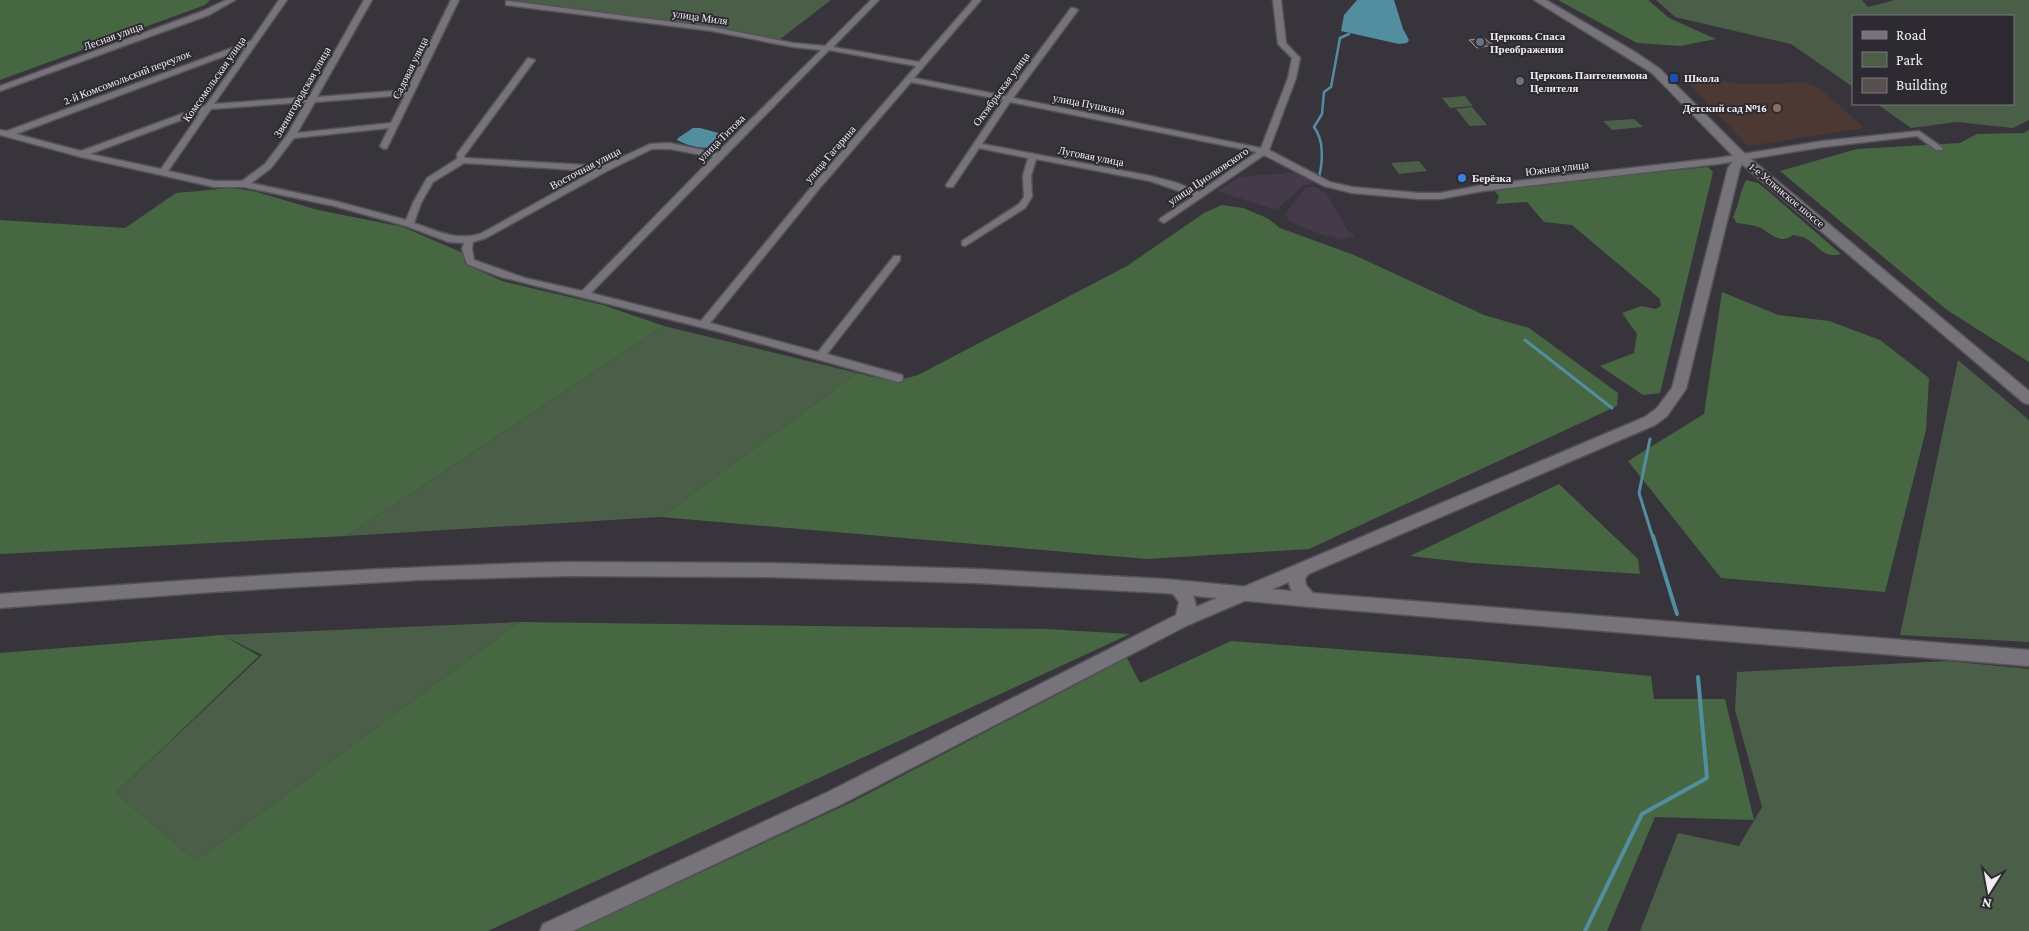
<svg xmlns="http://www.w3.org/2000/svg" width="2029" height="931" viewBox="0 0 2029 931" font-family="'Crimson Pro',serif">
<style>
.industrial{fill:#443a49}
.education{fill:#4d3933}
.green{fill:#4b5e48}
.forest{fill:#476743}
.water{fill:#528da0}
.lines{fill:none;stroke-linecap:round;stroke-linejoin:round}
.stream-far2{stroke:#528da0;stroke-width:2.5}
.stream-far1{stroke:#528da0;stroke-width:3}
.stream{stroke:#528da0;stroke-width:4}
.building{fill:#58504e;stroke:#a19896}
.minor-casing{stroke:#555358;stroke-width:3}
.tertiary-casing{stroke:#555358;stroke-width:3}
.secondary-casing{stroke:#555358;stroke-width:3}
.minor{fill:#76737a;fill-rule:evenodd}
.tertiary{fill:#76737a;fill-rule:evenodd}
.secondary{fill:#76737a;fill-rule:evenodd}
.worship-dot{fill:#6b7280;stroke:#2d2b31;stroke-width:2}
.transit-dot{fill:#1a4fb4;stroke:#2d2b31;stroke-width:2}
.education-dot{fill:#8d6e63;stroke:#2d2b31;stroke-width:2}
.shop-dot{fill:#3f7fe0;stroke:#2d2b31;stroke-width:2}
.labels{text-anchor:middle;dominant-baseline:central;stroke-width:4;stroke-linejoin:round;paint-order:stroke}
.far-street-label{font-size:11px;fill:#efedf1;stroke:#2d2b31}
.far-poi-label{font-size:11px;font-weight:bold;fill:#efedf1;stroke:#2d2b31;text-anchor:start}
</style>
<rect width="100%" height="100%" fill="#37353b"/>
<!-- industrial -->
<g class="industrial">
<polygon points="1300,172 1314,183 1304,185 1276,210 1217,191 1240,177"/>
<polygon points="1306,187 1315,187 1326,193 1347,229 1355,237 1337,240 1332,236 1325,236 1288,221 1286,213"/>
</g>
<!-- education -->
<polygon class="education" points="1681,75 1742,84 1805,83 1820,88 1864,128 1748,146"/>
<!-- green -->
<g class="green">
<polygon points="512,0 831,0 779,40 715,28"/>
<polygon points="1656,0 1862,0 1868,7 1895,0 2029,0 2029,120 2013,128 1957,122 1911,128 1877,104 2013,104 2013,16 1853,16 1853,87 1791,44 1675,17"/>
<polygon points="1465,96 1473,106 1450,108 1442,98"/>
<polygon points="1472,107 1487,125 1470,126 1456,109"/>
<polygon points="1634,119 1643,127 1612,130 1603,121"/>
<polygon points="1419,161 1427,171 1399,174 1391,163"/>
<polygon points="664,326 857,373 661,517 346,536"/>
<polygon points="1958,360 2029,420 2029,642 1900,635"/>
<polygon points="519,622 196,861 116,793 262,655 222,635"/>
<polygon points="1947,661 2029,669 2029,931 1640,931 1678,833 1739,846 1762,807 1735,710 1737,672"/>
</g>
<!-- forest -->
<g class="forest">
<polygon points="0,0 210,0 205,5 0,80"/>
<polygon points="1558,0 1648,0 1669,18 1716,39 1680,46 1637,43"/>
<polygon points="2029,130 2029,362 1947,310 1780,171 1857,149 1960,143 1977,134 2024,133"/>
<polygon points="1708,167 1713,172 1660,393 1643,395 1600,366 1634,353 1637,334 1622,313 1641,306 1656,309 1661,306 1660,299 1572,225 1544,222 1527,202 1496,204 1499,196 1493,189"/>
<path d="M1746,180L1758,183L1768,191L1841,254C1822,259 1819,245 1805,238C1801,236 1796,236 1793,235C1780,245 1772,234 1761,228C1753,225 1745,224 1737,223L1733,217C1739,204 1740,192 1746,180Z"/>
<polygon points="231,188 253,191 318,210 403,227 463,253 465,264 502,281 603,305 664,326 346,536 0,554 0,220 125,228 176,193"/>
<path d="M1222,205L1243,208L1267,218L1280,228L1354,255L1484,315L1529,328L1618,393L1617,406L1309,549L1147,559L661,517L857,373C881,379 893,383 918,375L1127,266L1204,213Z"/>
<polygon points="1722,292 1778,315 1829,321 1880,340 1929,378 1926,430 1885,592 1721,578 1628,461 1704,414"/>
<polygon points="1559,484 1638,559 1640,574 1472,563 1410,556"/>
<polygon points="519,622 1046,629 1130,634 488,931 0,931 0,653 222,635 259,656 116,793 196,861"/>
<polygon points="1231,641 1470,659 1651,676 1654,699 1725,699 1754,820 1655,817 1607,931 575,931 854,801 1127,658 1140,683"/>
</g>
<!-- water -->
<g class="water">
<polygon points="1357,0 1394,0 1403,29 1409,40 1407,43 1399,44 1341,31 1344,15"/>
<path d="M693,128H700L730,136C718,153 694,149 677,140L678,138Z"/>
</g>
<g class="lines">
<!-- stream-far2 -->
<path class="stream-far2" d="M1319,177C1323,161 1324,140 1314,127L1322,114L1324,92L1331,87L1340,38L1349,34"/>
<!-- stream-far1 -->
<g class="stream-far1">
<polyline points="1525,340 1612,408"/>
<polyline points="1650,439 1639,493 1653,538"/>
</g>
<!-- stream -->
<g class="stream">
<polyline points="1653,536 1677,614"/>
<polyline points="1585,931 1642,814 1707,778 1698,677"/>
</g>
</g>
<!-- building -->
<polygon class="building" points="1484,38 1493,45 1477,48 1469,40"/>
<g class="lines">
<defs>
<g id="minor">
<polygon points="226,0 235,0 209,15 0,91 0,86 203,11"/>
<path d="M279,0H287L214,104L309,97L364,0H372L317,97L407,90L451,0H459L387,148L384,149L380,146L389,128L294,138L271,168L251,183L335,201L406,220L413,203L427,178L457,159V154L528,58L535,60L464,156L465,158L603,166L650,144L670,143L717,153L821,50L793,47L712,31L506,5V1H509L712,27L793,43L825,46L871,0H879L833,47L919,62L973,0H981L914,78L1006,96L1071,8H1074L1078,10L1013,98L1261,148L1288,78L1292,58L1278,44L1273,0H1281L1286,43L1300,58L1296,78L1269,150L1330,182L1352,187L1419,193H1440L1483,185L1718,158L1823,141L1919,131L1943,148L1942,150H1936L1917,136L1823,147L1718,164L1483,191L1440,199H1419L1352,193L1324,186L1264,155L1164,223L1159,220L1161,218L1194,196L1150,181L1036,159L1031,176L1032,197L1025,208L965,246L962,245V241L1019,204L1024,197L1023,176L1028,158L979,148L953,187H947L946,185L1003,100L911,82L819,189L710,323L818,352L894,256H900V260L827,354L902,375L903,378L902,381L898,382L720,332L501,277L467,264L462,249L464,243L449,242L406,226L334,206L244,187H214L81,157L0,135V130L7,131L251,41ZM246,48L206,105L81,151L16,134ZM829,50L916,66L813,185L701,321L591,293ZM405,95L391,123L297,133L315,102ZM306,102L287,135L265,164L242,181H214L168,171L211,109ZM1010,102L1257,152L1199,192L1177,183L1151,176L982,144ZM200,113L161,169L90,154ZM652,149H670L713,157L582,291L525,278L474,260L472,249L473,242L486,238L607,171ZM464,163L594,171L480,234C454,241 438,231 414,223L421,203L433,182Z"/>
</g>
<path id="tertiary" d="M1741,154L1747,157L1740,168L1686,389L1667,416L1655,425L1308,574L1305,579L1306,585L1319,600L1317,605C1304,609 1290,594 1289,582L1188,625L842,804L573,931H540L543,924L828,792L1176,615L1179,602L1168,587L1170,582L1176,580C1187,584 1195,595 1196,607L1645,417L1657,408L1672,388L1728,168L1737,155Z"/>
<g id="secondary">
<polygon points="1534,0 1546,0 1635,52 1660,69 1745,154 2029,391 2029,404 2024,403 1737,160 1652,73"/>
<path d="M568,562L771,563L976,569L1164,579L1311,593L2029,650V666L1311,607L1164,593L976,583L771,577L568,576L418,580L212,592L0,608V594C189,579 378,567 568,562Z"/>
</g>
</defs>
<!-- minor casing -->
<use href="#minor" class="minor-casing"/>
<!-- tertiary casing -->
<use href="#tertiary" class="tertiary-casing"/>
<!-- secondary casing -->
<use href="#secondary" class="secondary-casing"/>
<!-- minor -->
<use href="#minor" class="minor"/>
<!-- tertiary -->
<use href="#tertiary" class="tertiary"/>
<!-- secondary -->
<use href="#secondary" class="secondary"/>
</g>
<!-- markers -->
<g class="worship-dot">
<circle cx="1480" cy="42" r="5"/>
<circle cx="1520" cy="81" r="5"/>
</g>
<rect class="transit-dot" x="1669" y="73" width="10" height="10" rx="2.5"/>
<circle class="education-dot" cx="1777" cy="108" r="5"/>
<circle class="shop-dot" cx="1462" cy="178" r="5"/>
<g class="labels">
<!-- far-street labels -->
<g class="far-street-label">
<text transform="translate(700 17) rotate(8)">улица Миля</text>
<text transform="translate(113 36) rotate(-20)">Лесная улица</text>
<text transform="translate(410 68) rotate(-64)">Садовая улица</text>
<text transform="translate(127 77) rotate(-21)">2-й Комсомольский переулок</text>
<text transform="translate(214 79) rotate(-55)">Комсомольская улица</text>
<text transform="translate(1001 89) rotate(-54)">Октябрьская улица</text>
<text transform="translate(302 92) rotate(-60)">Звенигородская улица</text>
<text transform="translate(1089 104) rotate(11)">улица Пушкина</text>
<text transform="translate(721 138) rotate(-45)">улица Титова</text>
<text transform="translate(830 154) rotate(-49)">улица Гагарина</text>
<text transform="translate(1091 156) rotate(11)">Луговая улица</text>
<text transform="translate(585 168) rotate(-28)">Восточная улица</text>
<text transform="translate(1557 168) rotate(-7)">Южная улица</text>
<text transform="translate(1208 176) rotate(-34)">улица Циолковского</text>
<text transform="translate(1787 195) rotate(40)">1-е Успенское шоссе</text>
</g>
<!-- far-poi labels -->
<g class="far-poi-label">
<text x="1490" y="36">Церковь Спаса<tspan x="1490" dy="13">Преображения</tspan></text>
<text x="1530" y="75">Церковь Пантелеимона<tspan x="1530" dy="13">Целителя</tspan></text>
<text x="1684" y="78">Школа</text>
<text x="1767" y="108" text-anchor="end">Детский сад №16</text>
<text x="1472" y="178">Берёзка</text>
</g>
</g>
<!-- legend -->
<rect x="1852" y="15" width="162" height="90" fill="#2d2b31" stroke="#7b797e"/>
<rect x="1862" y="31" width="25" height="8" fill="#76737a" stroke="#7b797e"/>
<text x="1896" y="40" font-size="15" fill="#efedf1">Road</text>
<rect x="1862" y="52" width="25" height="15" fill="#4b5e48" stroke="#7b797e"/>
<text x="1896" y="65" font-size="15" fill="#efedf1">Park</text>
<rect x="1862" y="78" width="25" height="15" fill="#58504e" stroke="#7b797e"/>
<text x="1896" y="90" font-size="15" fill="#efedf1">Building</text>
<!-- north arrow -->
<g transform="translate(1989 891) rotate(191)" stroke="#2d2b31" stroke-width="4" paint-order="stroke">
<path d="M0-4L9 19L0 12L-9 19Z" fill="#efedf1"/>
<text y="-8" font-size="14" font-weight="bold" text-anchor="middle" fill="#efedf1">N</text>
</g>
</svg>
